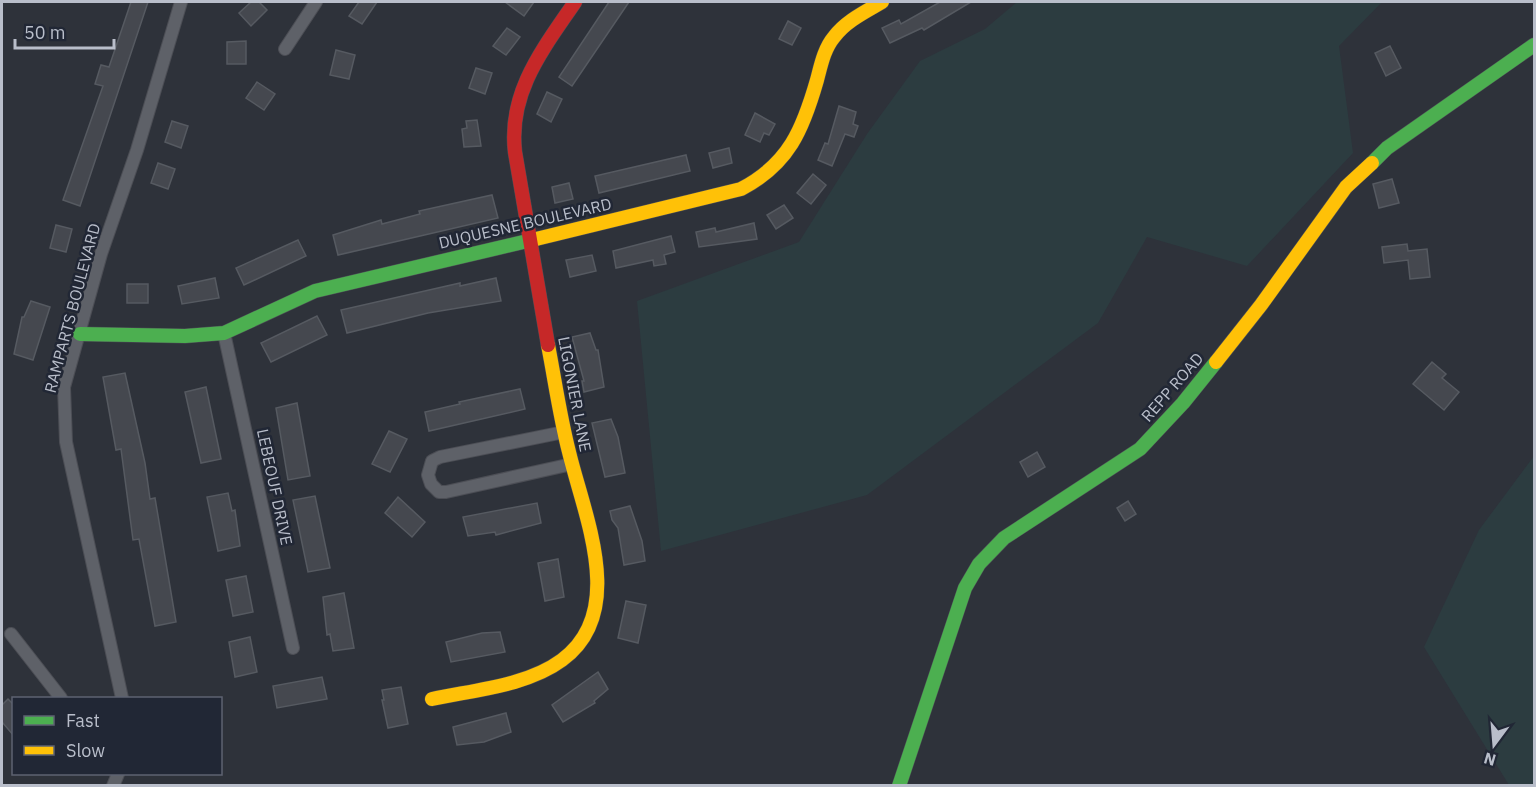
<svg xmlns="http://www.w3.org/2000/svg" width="1536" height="787" viewBox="0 0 1536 787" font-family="'IBM Plex Sans',sans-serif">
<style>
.green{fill:#2c3c40}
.building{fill:#45484f;stroke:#565a61;stroke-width:1.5}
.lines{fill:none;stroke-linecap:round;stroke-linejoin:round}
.street-casing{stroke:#4c4e55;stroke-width:14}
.fast-casing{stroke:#4c4e55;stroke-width:15}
.slow-casing{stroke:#4c4e55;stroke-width:15}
.jam-casing{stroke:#4c4e55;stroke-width:15}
.street{stroke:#5e6168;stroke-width:12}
.fast{stroke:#4caf50;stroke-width:14}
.slow{stroke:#ffc107;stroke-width:14}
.jam{stroke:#c62828;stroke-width:14}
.labels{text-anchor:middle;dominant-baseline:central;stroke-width:5;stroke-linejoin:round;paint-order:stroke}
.street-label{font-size:16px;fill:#b9beca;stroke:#212735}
</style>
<rect width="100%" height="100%" fill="#2e323a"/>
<!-- green -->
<g class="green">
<polygon points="1017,2 1382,2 1339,46 1353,153 1247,266 1147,237 1098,323 867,495 661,551 637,301 799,242 867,134 920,61 985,29"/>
<polygon points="1534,456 1534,785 1509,785 1424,647 1479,530"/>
</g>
<!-- building -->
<g class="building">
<polygon points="131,2 148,2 80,206 63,200 103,86 95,84 101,65 109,67"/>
<polygon points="251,2 259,2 267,10 251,26 239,13"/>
<polygon points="359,2 377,2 362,24 349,16"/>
<polygon points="505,2 534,2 524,16"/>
<polygon points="609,2 629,2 572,86 559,77"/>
<polygon points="940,2 971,2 924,30 922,28 890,43 882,28 899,20 901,24"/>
<polygon points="788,21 801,28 792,45 779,39"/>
<polygon points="507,28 520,37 506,55 493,46"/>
<polygon points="246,41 246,64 227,64 227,42"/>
<polygon points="1390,46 1401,68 1386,76 1375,53"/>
<polygon points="336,50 355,55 349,79 330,75"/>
<polygon points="476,68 492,73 485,94 469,88"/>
<polygon points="257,82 275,94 264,110 246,98"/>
<polygon points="547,92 562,99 551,122 537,114"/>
<polygon points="839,106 856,112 853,124 858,126 854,137 845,134 832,166 818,160 825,143 828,144"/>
<polygon points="755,113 775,124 769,135 764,133 760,142 745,135"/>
<polygon points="477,120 481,146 464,147 462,129 467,128 466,121"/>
<polygon points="172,121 188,126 181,148 165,142"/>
<polygon points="729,148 732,163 713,168 709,153"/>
<polygon points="686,155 690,171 599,193 595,176"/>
<polygon points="158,163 175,169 168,189 151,183"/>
<polygon points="813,174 826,185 811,204 797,193"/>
<polygon points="1392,179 1399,203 1379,208 1373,184"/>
<polygon points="569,183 573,199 555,203 552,187"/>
<polygon points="492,195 498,218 338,255 333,235 381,220 382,224 420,214 419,211"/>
<polygon points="784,205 793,218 776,229 767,215"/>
<polygon points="754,223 757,239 699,247 696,232 715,228 716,232"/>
<polygon points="56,225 72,229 66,252 50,248"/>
<polygon points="671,236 675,252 664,255 666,264 654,266 653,260 616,268 613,251"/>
<polygon points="298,240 306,256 244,285 236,268"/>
<polygon points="1407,244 1408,251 1427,249 1430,277 1410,279 1408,260 1384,263 1382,247"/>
<polygon points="592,255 596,271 570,277 566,260"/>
<polygon points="215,278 219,298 182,304 178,286"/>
<polygon points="496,278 501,301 428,313 347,333 341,310 460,283 460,286"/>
<rect x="127" y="284" width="21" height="19"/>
<polygon points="31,301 50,307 33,360 14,354 22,317 24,317"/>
<polygon points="317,316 327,335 271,362 261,343"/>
<polygon points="590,333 596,350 598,350 604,387 584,392 582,381 584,381 572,337"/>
<polygon points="1432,362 1446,374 1442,378 1459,392 1444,410 1413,384"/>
<polygon points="125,373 145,463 150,499 155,498 176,622 155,626 139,539 133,540 121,449 116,450 103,377"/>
<polygon points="206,387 221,459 201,463 185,392"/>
<polygon points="520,389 525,409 429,431 425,412 460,404 459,402"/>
<polygon points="297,403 310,476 288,480 276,408"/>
<polygon points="611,419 618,437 625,473 605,477 592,423"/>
<polygon points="389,431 407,439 390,472 372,464"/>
<polygon points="1037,452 1045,467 1028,477 1020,462"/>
<polygon points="228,493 232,511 235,510 240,546 218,551 207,497"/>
<polygon points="315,496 330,568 308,572 293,500"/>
<polygon points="398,497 425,522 412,537 385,513"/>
<polygon points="1128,501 1136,514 1125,521 1117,508"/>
<polygon points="537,503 541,523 496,535 495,532 468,536 463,517"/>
<polygon points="630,506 642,541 645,561 624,565 618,528 612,520 610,511"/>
<polygon points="558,559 564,597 545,601 538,563"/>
<polygon points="246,576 253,612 233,616 226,580"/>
<polygon points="344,593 354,648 333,651 330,634 327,635 323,597"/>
<polygon points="626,601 646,605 638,643 618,638"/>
<polygon points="500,632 505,652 451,662 446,642 482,633"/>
<polygon points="250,637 257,672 235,677 229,642"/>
<polygon points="598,672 608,689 594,701 595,703 563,722 552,705"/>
<polygon points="322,677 327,699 277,708 273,686"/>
<polygon points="401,687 408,724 388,728 382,700 384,700 382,690"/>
<polygon points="8,699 14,705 14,736 2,722 2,705"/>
<polygon points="506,713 511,732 484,742 457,745 453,727"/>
</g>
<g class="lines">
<defs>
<g id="street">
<polyline points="285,49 316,2"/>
<polyline points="224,333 293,648"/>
<polyline points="564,432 440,457 432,461 428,475 431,484 439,492 446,492 572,464"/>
<polyline points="11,634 61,698"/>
<polyline points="122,698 66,442 64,387 101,254 137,150 181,2"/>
<polyline points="113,786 118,774"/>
</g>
<g id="fast">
<polyline points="1372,163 1387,148 1534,45"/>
<polyline points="80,334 185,336 224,333 315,291 536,239"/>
<polyline points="899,786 965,588 979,564 1004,538 1140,449 1183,403 1216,362"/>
</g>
<g id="slow">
<path d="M536,239L741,189C789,164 803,129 817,80C821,65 824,49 834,37C846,21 865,12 882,2"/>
<polyline points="1216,362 1261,305 1346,187 1372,163"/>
<path d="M432,699C473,690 527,686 562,660C628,612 584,515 569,452C560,417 555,381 548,345"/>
</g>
<path id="jam" d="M548,345L515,152C508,92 543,49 575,2"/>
</defs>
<!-- street casing -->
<use href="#street" class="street-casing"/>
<!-- fast casing -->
<use href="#fast" class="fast-casing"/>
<!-- slow casing -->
<use href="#slow" class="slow-casing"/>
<!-- jam casing -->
<use href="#jam" class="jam-casing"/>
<!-- street -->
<use href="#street" class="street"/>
<!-- fast -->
<use href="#fast" class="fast"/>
<!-- slow -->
<use href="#slow" class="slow"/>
<!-- jam -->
<use href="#jam" class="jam"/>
</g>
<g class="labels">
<!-- street labels -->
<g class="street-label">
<text transform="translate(525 223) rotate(-13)">DUQUESNE BOULEVARD</text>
<text transform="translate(72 308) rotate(-75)">RAMPARTS BOULEVARD</text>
<text transform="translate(1172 387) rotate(-49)">REPP ROAD</text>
<text transform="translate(575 394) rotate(79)">LIGONIER LANE</text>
<text transform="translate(275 487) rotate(78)">LEBEOUF DRIVE</text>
</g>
</g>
<!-- border -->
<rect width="1536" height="787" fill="none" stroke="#b9beca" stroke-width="6"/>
<!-- legend -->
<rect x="12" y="697" width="210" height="78" fill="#212735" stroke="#5e6371" stroke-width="1.5"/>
<rect x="24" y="716" width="30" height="9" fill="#4caf50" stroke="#5e6371" stroke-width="1.5"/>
<text x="66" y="727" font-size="18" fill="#b9beca">Fast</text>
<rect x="24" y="746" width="30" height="9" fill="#ffc107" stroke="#5e6371" stroke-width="1.5"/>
<text x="66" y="757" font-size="18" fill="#b9beca">Slow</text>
<!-- north arrow -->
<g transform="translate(1494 745) rotate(196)" stroke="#212735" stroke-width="4.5" paint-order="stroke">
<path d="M0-4.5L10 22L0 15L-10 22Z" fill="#b9beca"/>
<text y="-9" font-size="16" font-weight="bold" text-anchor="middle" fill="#b9beca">N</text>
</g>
<!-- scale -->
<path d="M15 39v9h99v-9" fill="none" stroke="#b9beca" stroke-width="3"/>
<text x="24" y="39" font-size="18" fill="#b9beca" stroke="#212735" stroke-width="4.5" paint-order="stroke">50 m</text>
</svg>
